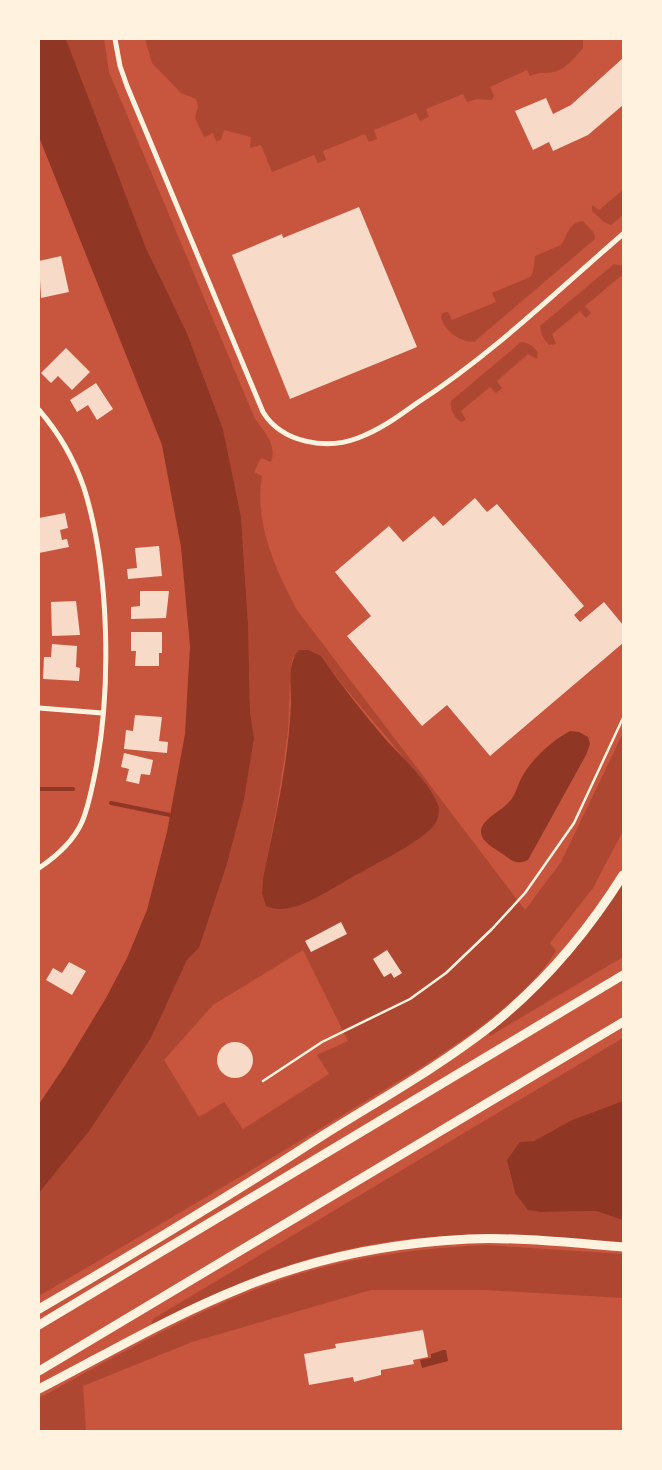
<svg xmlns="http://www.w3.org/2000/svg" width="662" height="1470" viewBox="0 0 662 1470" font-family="Barlow,sans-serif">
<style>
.green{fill:#ae4732;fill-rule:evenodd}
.water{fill:#8f3625}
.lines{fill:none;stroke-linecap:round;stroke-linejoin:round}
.stream{stroke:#8f3625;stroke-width:4}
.building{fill:#f7dbc8}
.service{stroke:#fff3e0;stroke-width:2.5}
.minor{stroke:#fff3e0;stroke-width:5}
.motorway{stroke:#fff3e0;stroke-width:9}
</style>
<rect width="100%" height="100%" fill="#c8553d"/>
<!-- green -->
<g class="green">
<path d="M66,39H104L109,72L255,419C265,433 277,444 271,462L261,458L254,472L262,476C254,523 276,570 297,610L525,910L561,862L623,733V831L593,888L550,943L556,951C515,1017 407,1075 341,1116C241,1177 140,1236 39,1296V1193L90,1130L151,1038L187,960L199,948L227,864L244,800L254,739L250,711L248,623L241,517L223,429L187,333L146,248ZM321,656C355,704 397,745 431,794L417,839L323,893L294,907L266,906L262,894L263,878C273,829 282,780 288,730C290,706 288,680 293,657ZM303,950L348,1041L317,1055L329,1074L243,1129L224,1102L199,1117L164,1060L213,1005Z"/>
<path d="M145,39H583V48C575,57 566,69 554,72C544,74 542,71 530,76L527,70L490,87L494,96L492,100L477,99L467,102L463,94L426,109L429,117L420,121L416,113L374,130L377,139L369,142L365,134L323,151L326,160L318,163L314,155L272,172L261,145L250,148L251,137L224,130L221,140L216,141L213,133L204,137L195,118L198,106L196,99L181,93L152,63Z"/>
<polygon points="623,190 623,215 611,225 604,222 592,211 592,205 599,210"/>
<path d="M583,221L594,233L595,239L474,342C460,342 444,331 441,317L442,313L448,312L452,320L496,302L492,293L530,277L533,272L535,256L561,245C568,235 568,223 583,221Z"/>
<polygon points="614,264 623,266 623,278 621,276 585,306 591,313 586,318 580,311 552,334 556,344 549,345 542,336 540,326"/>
<path d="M521,342C529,343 534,346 538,353L537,359L528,354L497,381L502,388L496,393L490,387L461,411L466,420L461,422C454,417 450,410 451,401Z"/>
<polygon points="623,884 623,957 490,1036 488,1032 575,949"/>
<path d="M623,1038V1101L572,1120L534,1141L520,1142L509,1170L515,1193L541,1212L594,1211L623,1220V1242C570,1240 518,1233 465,1235C388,1237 311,1254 240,1283C210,1296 180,1311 151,1325L153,1319L173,1307Z"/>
<path d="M487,1245L623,1254V1298L485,1290H371L192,1342L83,1386L86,1431H39V1398C122,1353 205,1304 296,1275C358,1256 422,1248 487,1245Z"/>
</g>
<!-- water -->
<g class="water">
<polygon points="39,39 66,39 146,248 187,333 223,429 241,517 248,623 250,711 254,739 244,800 227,864 199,948 187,960 151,1038 90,1130 39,1193 39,1104 66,1064 106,998 127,958 147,910 167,832 185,734 190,646 181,547 162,445 39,137"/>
<path d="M299,650H308L321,656C341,685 363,713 386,740C403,758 429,782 438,805C440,811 438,819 435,824C424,841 369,867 349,879C327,891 291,918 266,906L262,894L263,878C275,820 289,761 291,702C291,684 287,664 299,650Z"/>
<path d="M570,731L579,732L588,737L590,744L586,755L528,860C518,865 512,861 504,855C496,849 481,842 481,832C481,819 502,811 509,802C516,795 518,783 523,775C533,758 553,740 570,731Z"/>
<polygon points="623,1101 623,1220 595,1211 541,1212 528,1210 515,1193 507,1160 520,1142 534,1141 572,1120"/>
<polygon points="443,1350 446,1350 448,1361 422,1368 420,1360 431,1358 431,1354"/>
</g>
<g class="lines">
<!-- stream -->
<g class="stream">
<polyline points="39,789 73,789"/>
<polyline points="111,803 170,815"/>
</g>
</g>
<!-- building -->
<g class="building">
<polygon points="623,58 623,105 588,135 553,151 549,142 533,150 515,111 546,98 553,114 571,105"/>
<polygon points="359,207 417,347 290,399 232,255 282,234 283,238"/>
<polygon points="61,256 69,292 41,298 39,261"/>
<polygon points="66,348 90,372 72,390 58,376 51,383 41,373"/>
<polygon points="96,383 113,409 97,420 88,405 77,412 70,400"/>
<polygon points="475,498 487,512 497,504 584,606 574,615 580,622 604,602 623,625 623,643 490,756 447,705 422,726 347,636 371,616 335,572 389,526 403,542 434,516 443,526"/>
<polygon points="65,513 68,528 60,530 62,540 67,539 69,547 39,553 39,518"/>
<polygon points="159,546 162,576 128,579 127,569 137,568 135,548"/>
<polygon points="140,591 169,591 166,618 131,619 131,607 140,606"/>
<polygon points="76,601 80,635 52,636 51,602"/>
<polygon points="131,632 162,632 162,653 159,653 159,666 135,666 136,651 131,651"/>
<polygon points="52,644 77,646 76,667 80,668 79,681 43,679 44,657 51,657"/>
<polygon points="135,715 162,717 159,741 168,742 167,753 124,749 126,730 133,731"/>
<polygon points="124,753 153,760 150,775 141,774 139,784 126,781 129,769 121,767"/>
<polygon points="341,922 347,934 311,952 305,941"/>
<polygon points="387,950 402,973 394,978 391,973 384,977 373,959"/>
<polygon points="69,962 86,971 72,995 46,980 53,968 62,973"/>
<circle cx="235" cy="1060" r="18"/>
<polygon points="423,1330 428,1357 413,1360 414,1364 381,1370 381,1375 361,1380 354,1382 353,1377 309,1385 304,1354 336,1348 335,1344"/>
</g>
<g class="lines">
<!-- service -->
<polyline class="service" points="263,1081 322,1042 410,999 446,973 492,929 525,893 574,823 623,718"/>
<!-- minor -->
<g class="minor">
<path d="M115,39L120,66L127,86L263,412C282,443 326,450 358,438C380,430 399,416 417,403C491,355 556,292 623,234"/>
<path d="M39,410C59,433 74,459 84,488C110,571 112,693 94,778C91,792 88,808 82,822C73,842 57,856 39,868"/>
<polyline points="39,708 102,713"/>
</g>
<!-- motorway -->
<g class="motorway">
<path d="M39,1309C135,1253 231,1195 325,1134C381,1099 440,1066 492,1025C544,983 588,931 623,875"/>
<polyline points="39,1325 623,975"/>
<polyline points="39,1371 623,1022"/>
<path d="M39,1389C105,1355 171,1316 241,1288C313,1258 391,1243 469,1239C520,1237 572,1243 623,1247"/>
</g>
</g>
<!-- border -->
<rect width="662" height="1470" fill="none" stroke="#fff3e0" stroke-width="80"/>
</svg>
